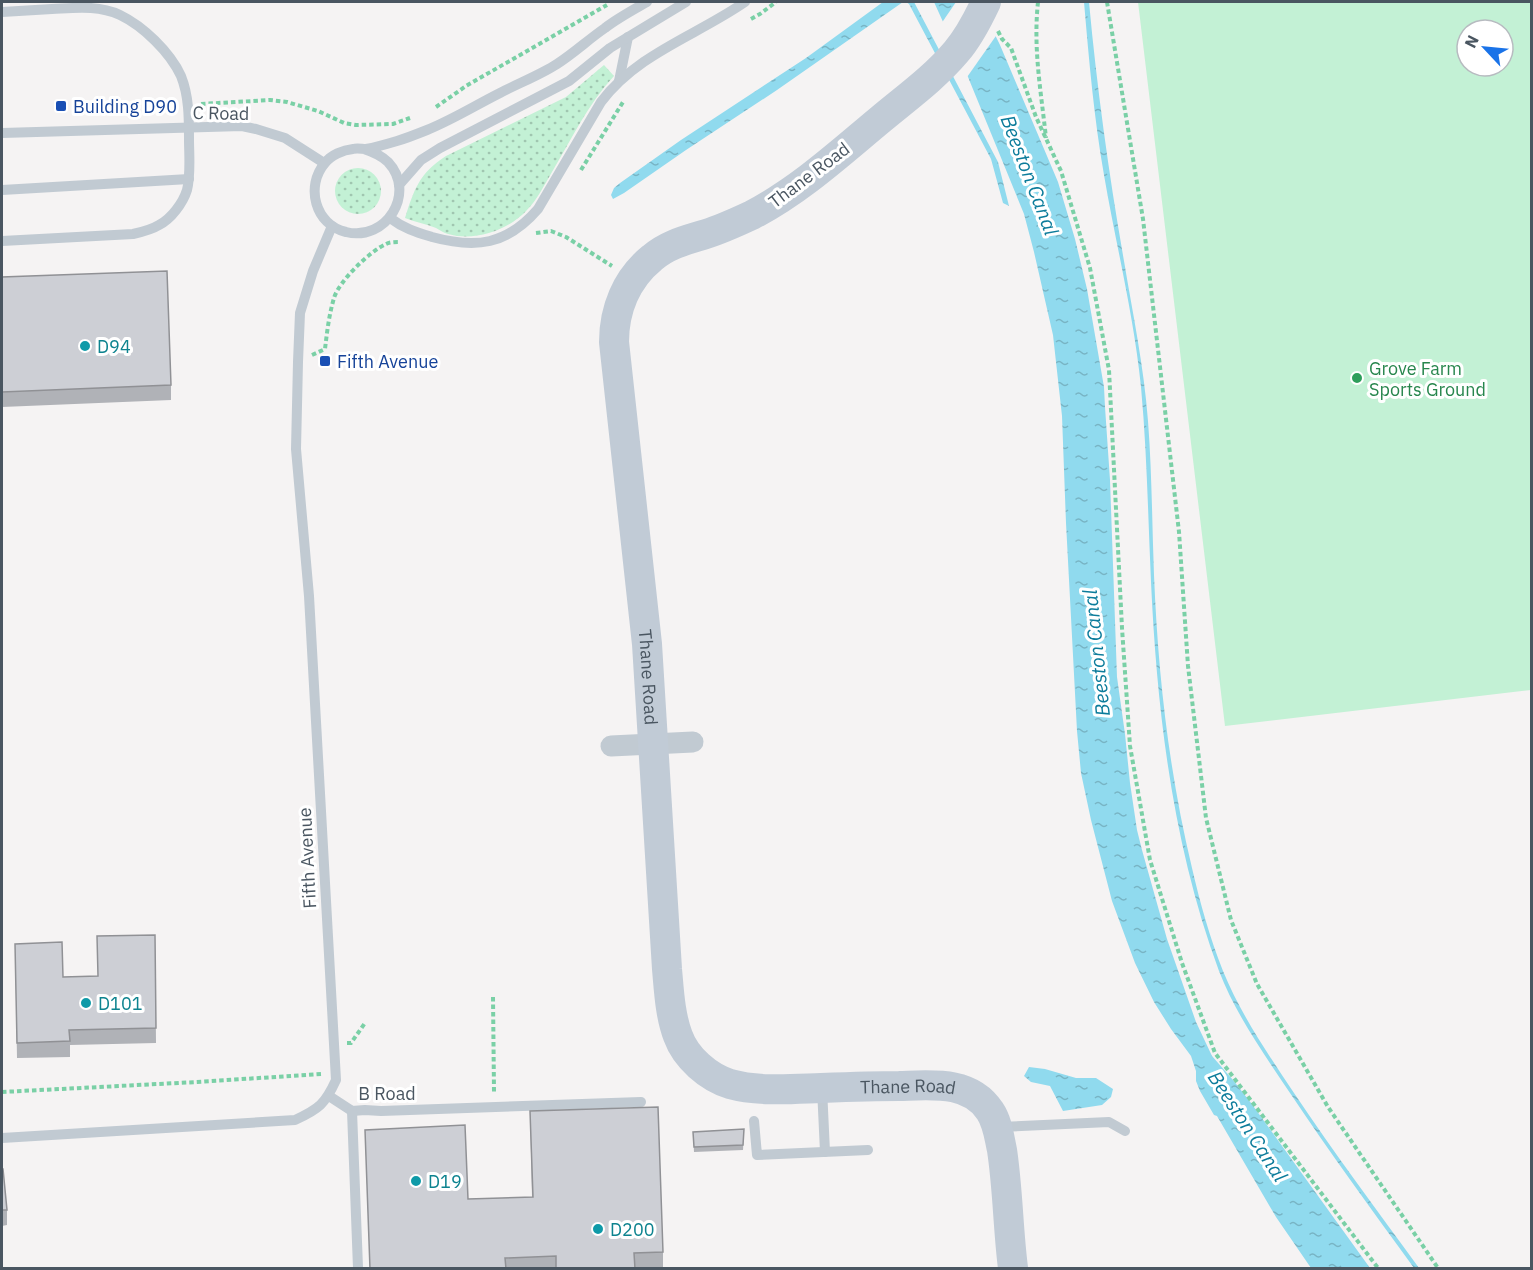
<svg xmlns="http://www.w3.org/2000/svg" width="1533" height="1270" viewBox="0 0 1533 1270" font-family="'IBM Plex Sans',sans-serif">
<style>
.grass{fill:url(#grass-dots)}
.green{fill:#c3f1d5;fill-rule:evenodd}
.water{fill:url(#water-ripples)}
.pier{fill:#f5f3f3}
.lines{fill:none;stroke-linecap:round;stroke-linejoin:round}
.path{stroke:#7ad0a6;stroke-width:4;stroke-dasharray:4.5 3;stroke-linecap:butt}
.lane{stroke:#c1cad2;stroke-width:10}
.street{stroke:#c1cad2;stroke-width:21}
.secondary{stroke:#c1cbd6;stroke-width:30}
.wall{fill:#b0b2b7}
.building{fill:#cdcfd5;stroke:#909195;stroke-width:1.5}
.transit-dot{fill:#1a4fb4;stroke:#fff;stroke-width:2}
.culture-dot{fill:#0f9aa8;stroke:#fff;stroke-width:2}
.leisure-dot{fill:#2e9e5b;stroke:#fff;stroke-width:2}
.labels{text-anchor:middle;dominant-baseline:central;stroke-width:6;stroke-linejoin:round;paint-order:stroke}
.transit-label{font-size:18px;fill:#164399;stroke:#fff;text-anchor:start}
.street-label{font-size:18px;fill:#4a5661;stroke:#fff}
.culture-label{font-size:18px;fill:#0d838f;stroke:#fff;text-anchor:start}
.leisure-label{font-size:18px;fill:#27864d;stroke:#fff;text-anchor:start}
.water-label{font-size:20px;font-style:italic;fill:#0c7c9b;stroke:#fff}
</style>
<defs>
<pattern id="grass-dots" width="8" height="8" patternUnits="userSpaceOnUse" patternTransform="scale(1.5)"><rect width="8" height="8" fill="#c3f1d5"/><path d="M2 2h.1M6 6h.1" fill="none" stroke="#a0c6b0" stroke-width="1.8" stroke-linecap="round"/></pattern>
<pattern id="water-ripples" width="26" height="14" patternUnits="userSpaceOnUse" patternTransform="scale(1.5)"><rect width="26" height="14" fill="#90daee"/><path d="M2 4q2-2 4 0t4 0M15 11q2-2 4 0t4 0" fill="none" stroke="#78b4c4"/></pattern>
</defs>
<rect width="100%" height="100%" fill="#f5f3f3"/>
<!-- grass -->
<g class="grass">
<path d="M604,65L614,76C588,104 571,140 552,172C544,185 538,199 527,210C509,230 475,242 448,234C444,233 440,230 436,228C426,224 415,222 405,218C414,190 419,173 446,156L566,97Z"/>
<circle cx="358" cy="191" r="23"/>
</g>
<!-- green -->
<path class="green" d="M1138,2H1531V690L1225,726ZM1467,30H1503V66H1467Z"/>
<!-- water -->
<g class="water">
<polygon points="883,2 903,2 777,90 686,150 624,193 613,199 611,195 614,188 620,183 681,140 806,58"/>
<polygon points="906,2 914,2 998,162 1009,206 1003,203 991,159 909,4"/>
<polygon points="934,2 979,2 1000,45 1058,182 1075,239 1087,289 1104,387 1105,407 1110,480 1117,677 1125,734 1130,783 1137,830 1142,850 1167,939 1196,1022 1212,1056 1233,1080 1251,1103 1370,1268 1311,1268 1276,1217 1217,1116 1214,1115 1200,1091 1196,1081 1196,1071 1191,1056 1171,1029 1154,1002 1135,963 1112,901 1091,820 1081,773 1077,731 1066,523 1062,416 1053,335 1034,252 1024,214 968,77"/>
<path d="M1084,2H1089C1097,89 1109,175 1124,261C1133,315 1144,367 1148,421C1152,472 1152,524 1154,575C1158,675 1169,772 1192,868C1200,903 1210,938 1223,971C1241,1015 1268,1054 1294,1093C1334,1153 1377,1210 1419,1268H1414C1372,1210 1330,1153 1290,1093C1264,1054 1236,1015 1219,971C1173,847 1157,713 1151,582C1148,517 1147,452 1141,387C1134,316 1116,245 1104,175C1094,118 1089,60 1084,2Z"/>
<polygon points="1029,1067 1045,1069 1076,1078 1096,1078 1113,1089 1111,1097 1102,1105 1063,1111 1050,1086 1031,1082 1024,1076"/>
</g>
<!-- pier -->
<polygon class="pier" points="956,2 982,2 998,33 965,80 941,24"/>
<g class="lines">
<!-- path -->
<g class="path">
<path d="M1038,2C1033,49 1041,91 1046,138"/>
<polyline points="1107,2 1143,219 1179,532 1188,666 1206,818 1231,920 1257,984 1328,1107 1438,1268"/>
<polyline points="751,19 760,14 776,2"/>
<polyline points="998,31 1002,39 1011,48 1036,117 1061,171 1090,268 1109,370 1122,628 1130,746 1150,860 1182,963 1215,1053 1378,1268"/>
<polyline points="201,104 270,100 287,102 318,111 344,123 356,125 393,124 410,118"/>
<polyline points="436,107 466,86 607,5"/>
<polyline points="581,170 623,102"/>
<polyline points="536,233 551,231 566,237 612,266"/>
<path d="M312,355L325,349C327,332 329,315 334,298C339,281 370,251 386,244C390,242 395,242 400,242"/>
<polyline points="493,997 494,1092"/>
<polyline points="347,1043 351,1043 365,1023"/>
<polyline points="2,1092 197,1082 321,1074"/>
</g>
<!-- lane -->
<g class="lane">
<path d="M2,12C18,11 35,10 52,9C75,8 98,5 120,15C143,26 170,52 181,76C189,96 189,118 189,139C189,155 191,174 187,190C183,203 171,219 159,225C151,230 142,232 133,234L2,241"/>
<polyline points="619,81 628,37"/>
<polyline points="2,133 242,126 256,129 285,138 324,163"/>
<path d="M364,149C373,152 381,155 388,162C417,193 386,242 346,232C315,225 305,186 325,163C331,155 343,150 353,149C357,148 362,149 366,149C377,147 387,144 397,141C407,138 417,134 427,130C452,120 476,105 500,93C519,83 540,75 557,64C574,53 589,39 605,28C618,18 633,10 647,2"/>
<polyline points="399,185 421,160 440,148 569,81 610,48 686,2"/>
<polyline points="2,190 189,179"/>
<path d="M390,218C403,228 416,232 432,237C476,249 507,245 538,209L601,102C638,53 696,36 745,2"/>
<polyline points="822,1088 825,1152"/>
<polyline points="329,1096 352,1111 365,1110 381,1111 641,1102"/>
<polyline points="352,1111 358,1268"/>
<polyline points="754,1121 757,1155 868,1150"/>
<polyline points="999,1127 1109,1122 1125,1131"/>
<path d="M2,1138L295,1120C319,1109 325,1104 336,1080L309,596L296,449L298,362L300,313L313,271L332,226"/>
</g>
<!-- street -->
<polyline class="street" points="611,746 693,742"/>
<!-- secondary -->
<path class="secondary" id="s1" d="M986,2C978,19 969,37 956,52C934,78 906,98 881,119C840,153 800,190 752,215C737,222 722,229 706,234C687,240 668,244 652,258C626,279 614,310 614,342L647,644L667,969C669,991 670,1015 678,1036C686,1058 708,1077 730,1084C759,1092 792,1089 821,1088C847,1087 873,1086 899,1086C931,1085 970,1080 990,1111C998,1123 999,1137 1002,1150C1008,1190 1008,1229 1013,1268"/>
</g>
<!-- wall -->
<g class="wall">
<polygon points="2,277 171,385 171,400 2,407"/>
<polygon points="155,935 156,1043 70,1045 70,1057 17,1058 15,944 63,977 98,976"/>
<polygon points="530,1111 663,1252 663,1269 370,1269 365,1130 468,1199 532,1197"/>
<polygon points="744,1129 743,1150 694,1152 693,1132"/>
<polygon points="2,1169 7,1210 7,1225 2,1226"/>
</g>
<!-- building -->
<g class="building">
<polygon points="167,271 171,385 2,392 2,277"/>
<polygon points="155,935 156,1028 69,1030 70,1041 17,1043 15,944 62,942 63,977 98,976 97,936"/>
<polygon points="658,1107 663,1252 634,1253 635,1269 556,1269 556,1256 505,1258 506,1269 370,1269 365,1130 465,1125 468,1199 533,1197 530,1111"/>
<polygon points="744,1129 743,1145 694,1147 693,1132"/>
<polygon points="2,1169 3,1169 7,1210 2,1210"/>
</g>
<!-- markers -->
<g class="transit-dot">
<rect x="55" y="100" width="12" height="12" rx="3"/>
<rect x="319" y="355" width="12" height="12" rx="3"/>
</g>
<g class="culture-dot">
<circle cx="85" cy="346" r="6"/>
<circle cx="86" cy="1003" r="6"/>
<circle cx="416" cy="1181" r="6"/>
<circle cx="598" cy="1229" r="6"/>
</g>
<circle class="leisure-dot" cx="1357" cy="378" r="6"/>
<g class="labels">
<!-- transit labels -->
<g class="transit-label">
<text x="73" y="106">Building D90</text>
<text x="337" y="361">Fifth Avenue</text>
</g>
<!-- street labels -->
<g class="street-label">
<text transform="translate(221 113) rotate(1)">C Road</text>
<text transform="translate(809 175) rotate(-37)">Thane Road</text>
<text stroke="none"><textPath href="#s1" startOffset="862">Thane Road</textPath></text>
<text transform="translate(307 858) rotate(-93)">Fifth Avenue</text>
<text stroke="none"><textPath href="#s1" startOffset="1474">Thane Road</textPath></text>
<text x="387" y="1093">B Road</text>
</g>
<!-- culture labels -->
<g class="culture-label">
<text x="97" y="346">D94</text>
<text x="98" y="1003">D101</text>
<text x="428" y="1181">D19</text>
<text x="610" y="1229">D200</text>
</g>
<!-- leisure labels -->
<g class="leisure-label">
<text x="1369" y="368">Grove Farm<tspan x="1369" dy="21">Sports Ground</tspan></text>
</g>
<!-- water labels -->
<g class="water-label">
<text transform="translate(1030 175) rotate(69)">Beeston Canal</text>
<text transform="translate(1096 653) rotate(-96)">Beeston Canal</text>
<text transform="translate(1248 1126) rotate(57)">Beeston Canal</text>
</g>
</g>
<!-- border -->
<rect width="1533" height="1270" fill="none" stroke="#4a5661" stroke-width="6"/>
<!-- north arrow -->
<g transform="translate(1485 48) rotate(296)"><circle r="28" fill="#ffffff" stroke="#b7bbc0" stroke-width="1.5"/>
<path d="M0-4.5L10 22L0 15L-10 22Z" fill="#1a73e8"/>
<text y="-9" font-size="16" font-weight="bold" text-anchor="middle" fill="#4a5661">N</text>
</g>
</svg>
